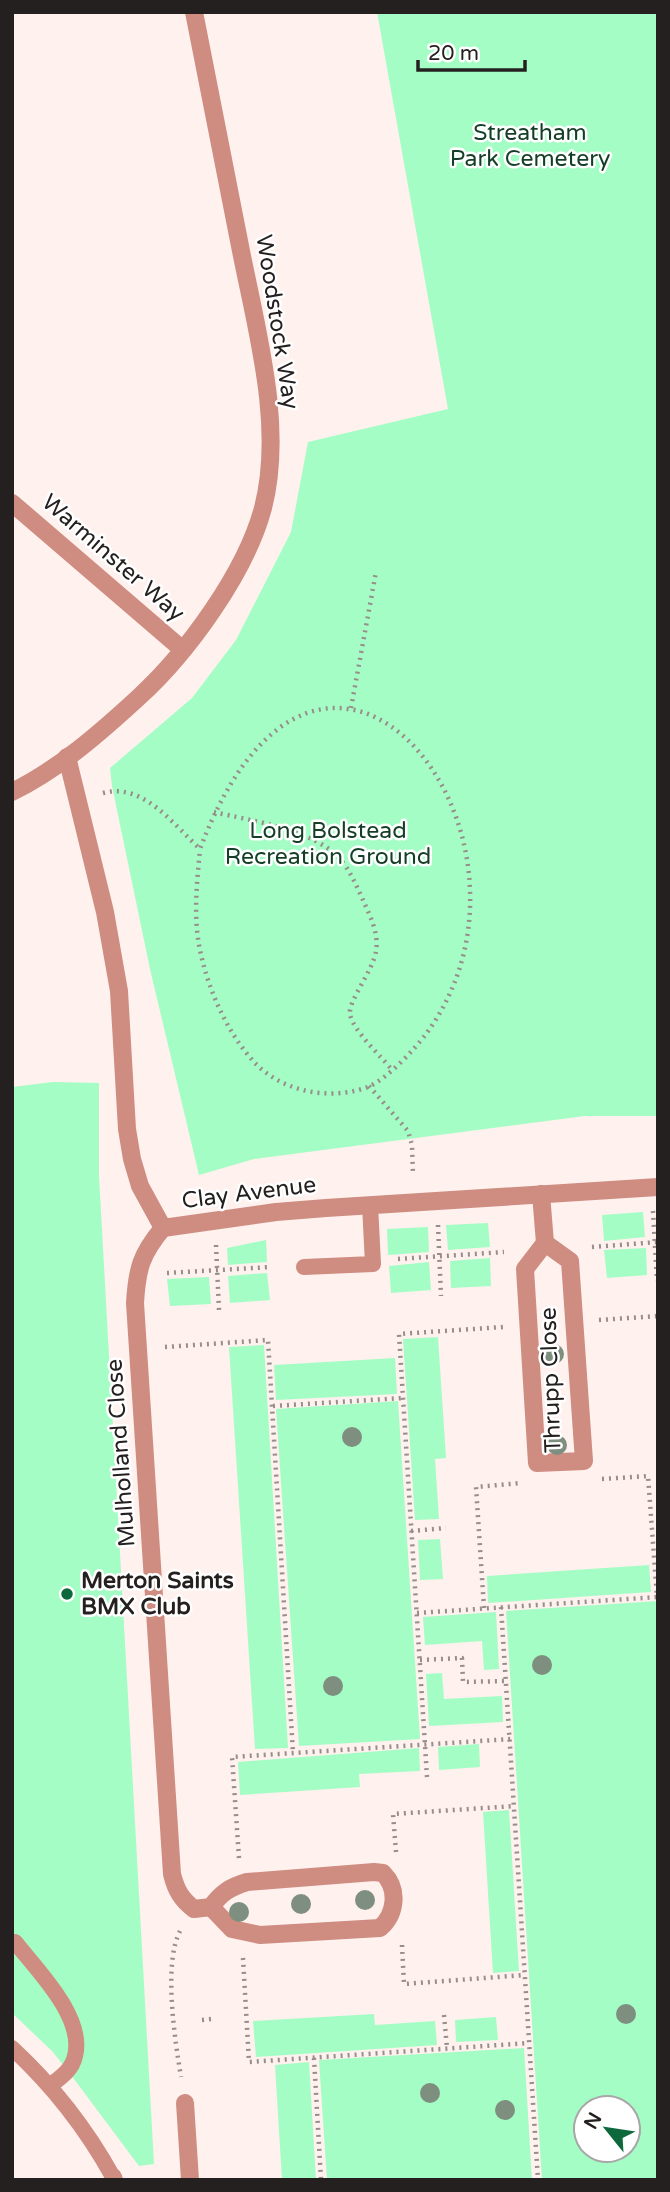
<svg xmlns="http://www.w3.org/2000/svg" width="670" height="2192" viewBox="0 0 670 2192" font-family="'Varela Round',sans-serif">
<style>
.green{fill:#a4fdc4;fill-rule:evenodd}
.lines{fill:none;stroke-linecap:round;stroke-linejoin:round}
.path{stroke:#978e8c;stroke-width:4.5;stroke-dasharray:2 5;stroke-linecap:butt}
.lane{stroke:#cf8c81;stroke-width:16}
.street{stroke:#cf8c81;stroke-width:18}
.tree{fill:#7e8f80}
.poi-dot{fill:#0d693c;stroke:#fff;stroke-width:2.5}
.labels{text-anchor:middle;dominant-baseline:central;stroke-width:5;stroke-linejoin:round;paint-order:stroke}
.park-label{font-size:23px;fill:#153e26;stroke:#fff}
.street-label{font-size:23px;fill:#252020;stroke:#fff}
.poi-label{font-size:23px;font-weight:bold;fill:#252020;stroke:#fff;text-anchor:start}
</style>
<rect width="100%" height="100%" fill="#fef1ee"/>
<!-- green -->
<g class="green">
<polygon points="377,12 658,12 658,1116 585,1116 254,1159 199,1175 150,969 112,786 110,768 192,698 236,640 291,532 308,442 448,409"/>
<polygon points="53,1082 99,1083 99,1176 154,2164 139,2166 68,2071 52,2051 12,2013 12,1087"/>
<polygon points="643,1212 645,1237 604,1241 602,1215"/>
<polygon points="488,1223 490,1247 448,1250 446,1225"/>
<polygon points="428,1227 429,1252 388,1255 387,1229"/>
<polygon points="266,1240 267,1262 228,1265 227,1248"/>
<polygon points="646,1248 647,1275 607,1278 604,1250"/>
<polygon points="490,1258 491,1286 451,1288 450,1261"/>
<polygon points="429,1262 431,1290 391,1293 389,1266"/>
<polygon points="267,1273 270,1300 230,1303 228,1276"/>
<polygon points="209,1277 211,1304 170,1306 167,1279"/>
<polygon points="438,1337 446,1458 435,1459 439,1519 415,1520 403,1339"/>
<polygon points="264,1345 288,1748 255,1749 229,1347"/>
<polygon points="395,1358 397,1394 276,1400 274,1365"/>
<polygon points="398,1401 420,1739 299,1746 276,1409"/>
<polygon points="440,1539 443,1579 420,1580 418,1540"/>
<polygon points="649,1565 651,1592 488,1603 487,1576"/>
<path d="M658,1601V2180H542L506,1611ZM586,2108H628V2150H586Z"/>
<polygon points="496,1612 499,1669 484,1670 482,1641 425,1645 423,1617"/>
<polygon points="442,1673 444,1699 502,1696 503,1722 429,1726 426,1674"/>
<polygon points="479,1744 480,1767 439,1770 438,1747"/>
<polygon points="419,1748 420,1771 359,1774 360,1787 240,1795 238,1762"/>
<polygon points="509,1810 519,1971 493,1973 483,1812"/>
<polygon points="374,2014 375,2025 435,2021 437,2045 256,2057 253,2021"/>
<polygon points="496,2017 498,2040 456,2042 455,2020"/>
<polygon points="524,2048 532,2180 327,2180 319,2060"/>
<polygon points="309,2062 316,2180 282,2180 275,2065"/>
</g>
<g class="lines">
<!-- path -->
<g class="path">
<polyline points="351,708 376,572"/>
<path d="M103,793C143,782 174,825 200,849C323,523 571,838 426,1034C414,1050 387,1079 368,1087C330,1101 283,1092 255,1063C227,1033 208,989 200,950C193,917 197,882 200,849"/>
<path d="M214,812C252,821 312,829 339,858C350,870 356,885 363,900C370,916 379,933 376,951C373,971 348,1001 350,1014C353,1031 381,1056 392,1070"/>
<polyline points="369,1086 408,1131 412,1145 413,1175"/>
<polyline points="653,1211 657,1281"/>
<polyline points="438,1225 441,1296"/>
<polyline points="216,1245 219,1310"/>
<polyline points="592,1247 658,1242"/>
<polyline points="398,1259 504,1252"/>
<polyline points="167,1273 271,1267"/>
<polyline points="599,1320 658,1316"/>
<polyline points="165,1347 268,1340 293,1753"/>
<polyline points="273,1406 403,1398"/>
<polyline points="602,1479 648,1476 657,1597"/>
<polyline points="411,1531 446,1528"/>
<polyline points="501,1607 538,2180"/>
<polyline points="484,1608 476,1487 521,1483"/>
<polyline points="417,1613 658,1597"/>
<polyline points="420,1660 462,1658 463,1682 507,1681"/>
<polyline points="427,1777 399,1334 503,1327"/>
<polyline points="396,1852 393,1814 515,1806"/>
<polyline points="239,1858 232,1757 511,1739"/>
<path d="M180,1931C163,1964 175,2040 181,2077"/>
<polyline points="402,1945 404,1984 525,1975"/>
<polyline points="243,1958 249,2062 529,2043"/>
<polyline points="444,2015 447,2048"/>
<polyline points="202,2020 212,2019"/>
<polyline points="314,2058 321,2180"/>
</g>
<!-- lane -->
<g class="lane">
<polyline points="304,1267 373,1264 370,1205"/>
<path d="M15,1942C37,1970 85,2017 75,2056C72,2070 61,2077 51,2085"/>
<path d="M12,2048C53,2086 86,2128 113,2177"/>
</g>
<!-- street -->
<g class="street">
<polyline points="12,503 183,650"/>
<polyline points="67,757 105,912 119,991 127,1129 132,1159 140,1186 163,1228 276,1212 326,1208 658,1187"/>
<path d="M12,792C59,769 101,732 139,697C188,652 246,572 263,508C284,427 257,332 241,251C226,172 210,92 194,12"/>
<polyline points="541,1194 545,1243 525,1269 537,1463 584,1461 570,1261 545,1243"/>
<path d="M163,1228C141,1254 137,1269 135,1303L172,1874C176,1890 181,1899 194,1909L211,1907C221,1893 230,1887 247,1882L374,1872L383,1873C399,1889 396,1914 380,1928L260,1935L232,1929L211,1907"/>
<polyline points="185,2103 190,2180"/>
<polyline points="113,2177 114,2180"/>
</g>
</g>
<!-- trees -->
<g class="tree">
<circle cx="554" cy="1354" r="10"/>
<circle cx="352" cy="1437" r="10"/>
<circle cx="557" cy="1445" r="10"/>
<circle cx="542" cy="1665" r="10"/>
<circle cx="333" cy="1686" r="10"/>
<circle cx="365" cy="1900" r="10"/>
<circle cx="301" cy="1904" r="10"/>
<circle cx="239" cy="1912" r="10"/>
<circle cx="626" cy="2014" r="10"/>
<circle cx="430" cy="2093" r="10"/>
<circle cx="505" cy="2110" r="10"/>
</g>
<!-- markers -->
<circle class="poi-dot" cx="67" cy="1594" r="7"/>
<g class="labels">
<!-- park labels -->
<g class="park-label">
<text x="530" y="133">Streatham<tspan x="530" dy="26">Park Cemetery</tspan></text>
<text x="328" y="831">Long Bolstead<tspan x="328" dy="26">Recreation Ground</tspan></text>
</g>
<!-- street labels -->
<g class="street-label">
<text transform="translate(277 322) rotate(81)">Woodstock Way</text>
<text transform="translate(113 558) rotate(41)">Warminster Way</text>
<text transform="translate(249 1193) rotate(-7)">Clay Avenue</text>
<text transform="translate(551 1380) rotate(-92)">Thrupp Close</text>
<text transform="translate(121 1453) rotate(-94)">Mulholland Close</text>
</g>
<!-- poi labels -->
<g class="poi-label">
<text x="81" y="1581">Merton Saints<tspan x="81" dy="26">BMX Club</tspan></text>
</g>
</g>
<!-- border -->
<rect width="670" height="2192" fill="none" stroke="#252020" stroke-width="28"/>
<!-- north arrow -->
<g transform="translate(607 2129) rotate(300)"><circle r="33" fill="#ffffff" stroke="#a8a6a6" stroke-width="2"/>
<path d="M0-5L12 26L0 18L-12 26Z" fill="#0d693c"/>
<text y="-10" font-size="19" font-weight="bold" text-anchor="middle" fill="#252020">N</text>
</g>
<!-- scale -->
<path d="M418 60v10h107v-10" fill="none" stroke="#252020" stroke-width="3.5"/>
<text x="428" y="60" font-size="21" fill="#252020" stroke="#ffffff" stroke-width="5" paint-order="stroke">20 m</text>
</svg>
